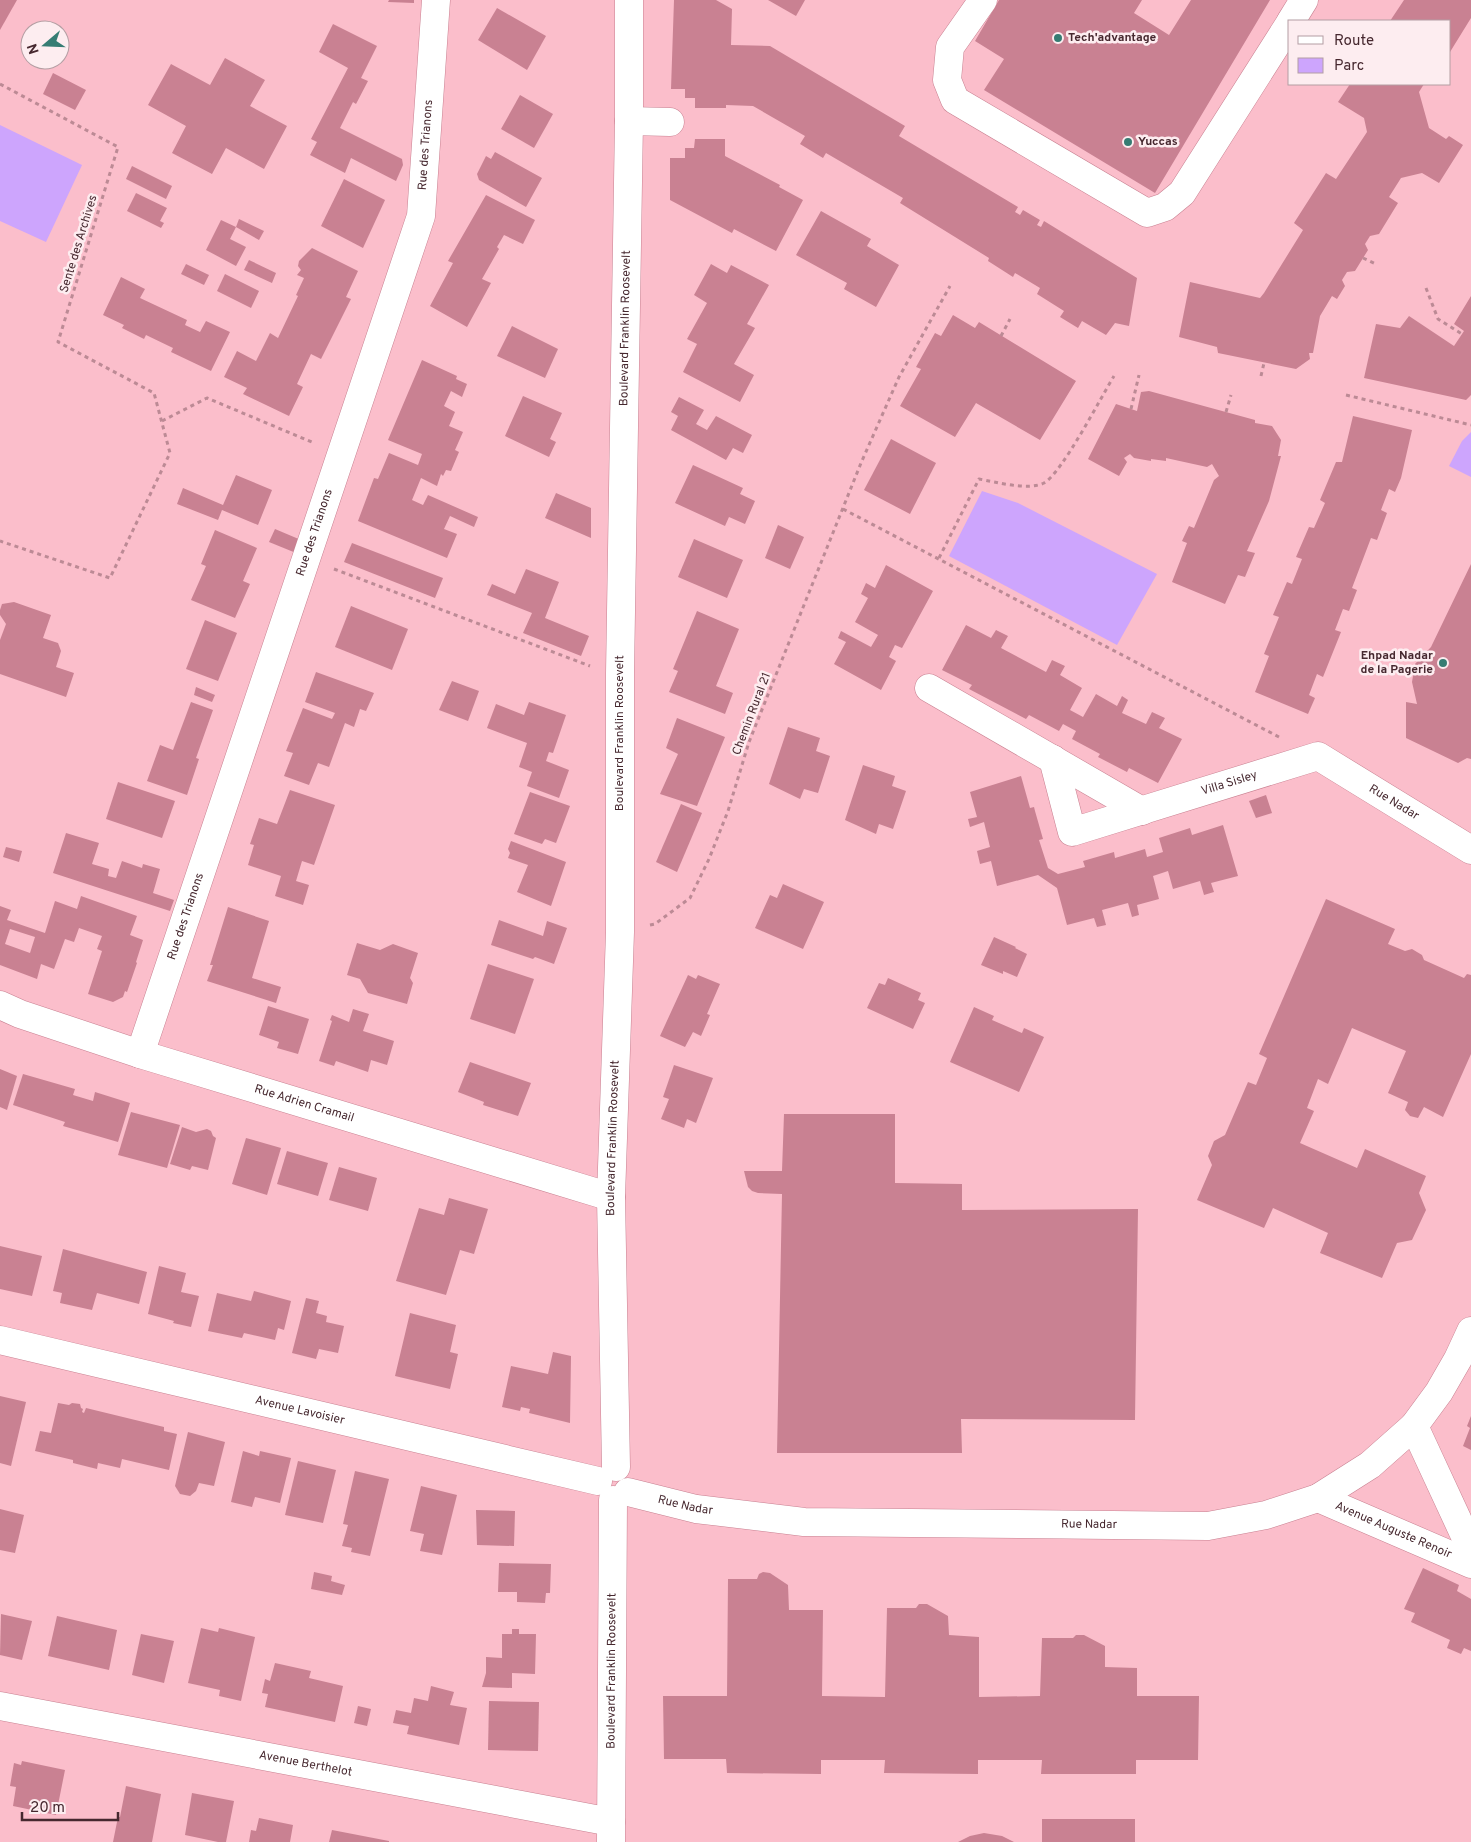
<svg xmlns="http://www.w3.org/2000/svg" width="1471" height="1842" viewBox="0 0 1471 1842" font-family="Overpass,sans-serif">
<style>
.green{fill:#cda5fd}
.building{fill:#c98192;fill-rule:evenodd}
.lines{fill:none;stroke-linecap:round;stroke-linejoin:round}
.minor-casing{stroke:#c88091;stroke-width:29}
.path{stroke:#bc8a95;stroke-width:3;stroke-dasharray:4 4;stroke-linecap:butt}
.minor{stroke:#fff;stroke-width:28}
.poi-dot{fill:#367c73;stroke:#fdedf0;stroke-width:2}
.labels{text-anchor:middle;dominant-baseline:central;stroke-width:5;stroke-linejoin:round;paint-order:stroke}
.poi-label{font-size:12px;font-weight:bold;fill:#46282f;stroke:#fdedf0;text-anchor:start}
.street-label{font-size:12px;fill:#46282f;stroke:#fdedf0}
</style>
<rect width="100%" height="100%" fill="#fbbecb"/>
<!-- green -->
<g class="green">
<polygon points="0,125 82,165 46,242 0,221"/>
<polygon points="1471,432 1471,477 1449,466 1462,441"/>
<polygon points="982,491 1018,503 1157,574 1117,645 949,556"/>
</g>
<!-- building -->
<g class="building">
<polygon points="0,0 17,0 0,30"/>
<polygon points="389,0 414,0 414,3 388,2"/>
<polygon points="674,0 716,0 732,9 731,45 770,46 905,126 899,136 1018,207 1015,212 1020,215 1023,210 1040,220 1037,225 1041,227 1044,221 1137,278 1129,326 1115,323 1106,335 1082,321 1078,328 1060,317 1064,311 1037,294 1040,288 1015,273 1013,277 988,261 989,258 900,203 903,198 826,153 823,158 800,144 805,136 753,106 726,105 726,108 695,108 695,98 685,98 685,89 671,89"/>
<polygon points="768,0 805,0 796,16"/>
<polygon points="999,0 1142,0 1134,13 1169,35 1191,0 1270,0 1155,193 984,90 1004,59 975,41"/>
<polygon points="1404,0 1471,0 1471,18 1450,52 1450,21 1390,21"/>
<polygon points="497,8 546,36 527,70 478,40"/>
<polygon points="333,24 377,46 361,78 368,81 356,104 353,102 340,128 402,159 403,165 396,181 351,158 345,173 310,155 317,142 311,139 348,68 319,52"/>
<polygon points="225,58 265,80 250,106 287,126 264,169 226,148 212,174 172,153 186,126 148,105 171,64 210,85"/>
<polygon points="53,73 86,90 75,110 43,94"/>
<polygon points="1350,84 1424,84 1419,92 1429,128 1446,139 1449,136 1463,145 1439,183 1422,173 1401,178 1389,197 1398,203 1379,234 1370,236 1365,244 1368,250 1355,271 1347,272 1342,280 1345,286 1337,299 1332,296 1320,316 1313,353 1309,353 1310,359 1296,369 1218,353 1217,347 1179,337 1190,282 1260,298 1264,293 1303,230 1294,223 1326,173 1336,179 1367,132 1364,118 1338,102"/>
<polygon points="520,95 553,114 534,148 501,129"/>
<polygon points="695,139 725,139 725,156 780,185 779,187 803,200 776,251 734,229 732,233 670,200 670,158 685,158 685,148 694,148"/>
<polygon points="495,152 542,178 526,207 479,180 477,174 486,156 491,159"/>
<polygon points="132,166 172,186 166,199 126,179"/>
<polygon points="344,179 385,200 363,248 321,226"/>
<polygon points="136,193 167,208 160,221 164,223 161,228 127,211"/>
<polygon points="486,195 535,220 523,244 504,235 497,247 499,249 482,279 491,283 467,327 430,306 453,263 448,261"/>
<polygon points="821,211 871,239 867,246 899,265 876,307 844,289 847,283 796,255"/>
<polygon points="239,219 264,231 259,240 236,227"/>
<polygon points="221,220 236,227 230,239 246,247 236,266 206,250"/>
<polygon points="312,248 358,271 346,297 351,299 321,359 311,354 297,384 303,387 289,416 243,394 247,388 224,377 237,351 256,361 270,333 278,338 298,296 296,295 304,278 297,275 301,270 298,266 299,261"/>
<polygon points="249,260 276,273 272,283 244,270"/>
<polygon points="186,264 209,275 204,285 181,274"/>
<polygon points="711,264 727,273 731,265 769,285 747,324 755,328 734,364 754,375 740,402 683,372 697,344 687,339 707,303 694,295"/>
<polygon points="225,274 259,291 251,308 217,291"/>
<polygon points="121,277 145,289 140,298 187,320 185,325 200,332 206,321 230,332 211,371 171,352 173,348 146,335 144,339 122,328 124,325 103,315"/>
<polygon points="1471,296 1471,395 1466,400 1364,378 1376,324 1400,328 1409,316 1454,346 1464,331 1454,324"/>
<polygon points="953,315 975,328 979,322 1076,381 1040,440 976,403 955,437 900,406 921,369 916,367 935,333 941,336"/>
<polygon points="512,326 558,349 545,378 497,356"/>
<polygon points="422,360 457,376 456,379 467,384 462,397 451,391 444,406 455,412 449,426 463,432 455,450 459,452 451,471 446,470 443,476 441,474 437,486 421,478 412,500 423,505 428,495 478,517 474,527 450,516 444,529 457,534 447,558 358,521 374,478 378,479 389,453 418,465 422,454 388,440"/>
<polygon points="1149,391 1255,420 1255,423 1272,426 1281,440 1278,456 1281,456 1269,501 1247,551 1255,553 1245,577 1238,575 1225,604 1172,582 1187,543 1182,541 1189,526 1194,528 1214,480 1219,476 1212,464 1207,467 1166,458 1166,461 1151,459 1151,461 1134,458 1130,454 1124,458 1127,462 1119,476 1088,459 1116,404 1137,411 1141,392"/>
<polygon points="523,396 562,413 550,439 556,442 549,457 505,436"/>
<polygon points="679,397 704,410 696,424 707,430 716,416 752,435 743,453 733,448 726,460 671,430 678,416 671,412"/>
<polygon points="1353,416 1412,430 1401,478 1395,492 1389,489 1381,510 1387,513 1377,540 1371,538 1352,588 1357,590 1349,611 1343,609 1335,630 1341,632 1323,677 1317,674 1309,695 1315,698 1308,714 1255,692 1269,656 1264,654 1279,617 1273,615 1287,582 1292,584 1302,559 1296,557 1309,527 1314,528 1325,503 1320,500 1336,462 1342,462"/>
<polygon points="891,439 936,463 910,514 864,490"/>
<polygon points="693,465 743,488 740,494 755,501 745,524 729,517 725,526 675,503"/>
<polygon points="236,475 272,490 258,525 222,510 218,520 177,504 183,488 223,505"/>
<polygon points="556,493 591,508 591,538 545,518"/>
<polygon points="778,525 804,537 790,569 765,558"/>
<polygon points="275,529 301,540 296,553 269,542"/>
<polygon points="215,530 257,548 243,581 250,584 235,618 191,600 206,566 201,564"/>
<polygon points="694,539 743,560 727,598 678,577"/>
<polygon points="352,543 443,578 435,598 344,562"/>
<polygon points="1471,564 1471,759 1467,758 1458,763 1406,738 1406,702 1417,704 1412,682 1415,664 1431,647"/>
<polygon points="886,565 933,591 902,648 895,645 889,657 896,661 881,690 834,664 846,642 838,638 841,631 871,647 878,635 855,622 868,598 861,594 866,583 875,588"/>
<polygon points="526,569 559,582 545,618 589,636 581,656 523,633 532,613 487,595 492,584 515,594"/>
<polygon points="14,602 51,615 43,638 58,643 61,651 56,667 74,673 66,697 0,674 0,640 6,624 0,615 0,610 2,604"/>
<polygon points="351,606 408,629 392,670 335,647"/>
<polygon points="697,611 739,629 716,686 733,693 725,714 669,692 678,671 673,669"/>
<polygon points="205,620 237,633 218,681 186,669"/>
<polygon points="966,625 991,638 996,630 1008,636 1001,648 1046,672 1052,660 1065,666 1060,675 1082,688 1070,710 1083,717 1096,694 1117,706 1122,696 1128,700 1122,713 1146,724 1152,712 1165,718 1159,728 1182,739 1158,783 1129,768 1127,772 1098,757 1100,754 1072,739 1076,731 1063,724 1059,731 1029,715 1026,719 969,689 972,685 942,670"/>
<polygon points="316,672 374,693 366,711 360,709 354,727 345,723 329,767 318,763 309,785 284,776 293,753 286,751 303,708 332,719 335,713 305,702"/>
<polygon points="452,681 479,691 468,721 439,710"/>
<polygon points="196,687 215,695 212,702 194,695"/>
<polygon points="191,702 213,710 196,758 199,759 187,795 147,781 160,745 173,750"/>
<polygon points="529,702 566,715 553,753 549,752 546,761 569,770 559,798 527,786 532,772 519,767 527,743 487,728 496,704 524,715"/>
<polygon points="677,718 725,737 697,806 660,794 678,754 666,748"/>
<polygon points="788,727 820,738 816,751 830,756 818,793 804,789 800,799 769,784"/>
<polygon points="863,765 895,776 892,786 906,791 893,829 879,824 876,834 845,820"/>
<polygon points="1021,776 1030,808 1034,807 1035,811 1043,839 1039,840 1048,868 1058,874 1085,867 1083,861 1114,852 1115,858 1145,849 1147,857 1163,852 1159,838 1190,828 1192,835 1223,825 1238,876 1211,883 1214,892 1204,895 1200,881 1173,889 1168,871 1153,876 1159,899 1137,905 1139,915 1132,917 1128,903 1102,910 1106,925 1097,927 1094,918 1067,925 1057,888 1038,875 997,886 991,861 980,864 977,851 990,847 984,822 970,827 968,819 977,817 970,792"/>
<polygon points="118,782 175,801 162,838 106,819"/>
<polygon points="290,790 335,805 314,865 302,861 296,881 309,885 303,905 275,896 281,876 248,865 254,845 250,844 259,818 277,824"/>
<polygon points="530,792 570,806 556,843 545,839 542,844 514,834"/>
<polygon points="1266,795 1272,813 1256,818 1249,801"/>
<polygon points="681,804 702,813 677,872 656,862"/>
<polygon points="66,833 99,843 92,864 109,869 108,876 116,878 122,861 142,868 143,864 160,869 153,893 174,900 170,911 53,873"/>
<polygon points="511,841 566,862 551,906 517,892 528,865 508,858 510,853 508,849"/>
<polygon points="6,847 22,851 19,862 3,857"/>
<polygon points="783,884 824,902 803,949 755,928 770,895 777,898"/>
<path d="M81,896L137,916L130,935L143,940L136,962L137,963L127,992L125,991L123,997L113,1002L88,994L102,951L97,949L102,936L79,928L74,942L65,939L54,969L41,964L37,979L0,965V906L11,910L7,920L45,933L55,901L77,909ZM10,929L35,937L30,953L5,944Z"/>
<polygon points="1326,899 1395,929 1388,944 1405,951 1412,949 1422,955 1424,960 1464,978 1467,974 1471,975 1471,1054 1443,1117 1424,1107 1418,1118 1410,1116 1405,1110 1408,1102 1388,1093 1406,1051 1352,1028 1328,1084 1318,1079 1307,1108 1314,1111 1300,1143 1357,1168 1365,1149 1426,1176 1419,1193 1426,1210 1412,1240 1397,1243 1382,1278 1320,1253 1328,1233 1273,1208 1264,1228 1197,1200 1212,1165 1208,1156 1214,1141 1225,1135 1248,1082 1256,1085 1267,1058 1259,1054"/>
<polygon points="228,907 269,921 252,978 281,987 276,1003 207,981 213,965 210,965"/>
<polygon points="499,920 543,936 547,921 567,928 554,964 535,957 533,959 491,945"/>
<polygon points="994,937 1016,947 1015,948 1027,954 1017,977 1003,971 1003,974 981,965"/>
<polygon points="357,943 380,950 393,944 418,953 410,978 413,983 407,1004 368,993 360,979 347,975"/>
<polygon points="488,964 534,979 515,1034 470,1019"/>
<polygon points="688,975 696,979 698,975 720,984 707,1014 710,1015 701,1036 693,1032 685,1047 660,1036"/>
<polygon points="888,978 921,993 918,1000 925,1003 913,1029 867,1008 879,983 885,985"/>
<polygon points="268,1006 309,1019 298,1054 277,1048 279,1042 259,1035"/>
<polygon points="974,1007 994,1016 992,1020 1022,1033 1024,1028 1044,1037 1019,1092 950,1062"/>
<polygon points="353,1009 369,1014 363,1031 394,1041 387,1065 371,1060 368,1072 336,1061 334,1066 319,1061 332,1021 330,1020 332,1015 349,1022"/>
<polygon points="470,1062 531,1083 518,1116 483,1105 484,1102 458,1092"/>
<polygon points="674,1065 713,1078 696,1123 687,1119 684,1128 661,1119 669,1099 663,1097"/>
<polygon points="0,1069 17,1076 7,1110 0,1107"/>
<polygon points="23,1074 75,1089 73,1095 93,1101 95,1092 130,1103 118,1142 63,1126 65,1122 13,1105"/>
<polygon points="131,1112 180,1125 167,1168 118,1155"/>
<polygon points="784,1114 895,1114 895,1183 962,1184 962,1210 1138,1209 1135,1420 961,1419 962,1453 777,1453 782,1194 758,1193 752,1191 748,1187 744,1171 782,1171"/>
<polygon points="182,1127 196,1132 207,1129 211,1131 213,1136 216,1138 208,1170 192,1166 190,1170 170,1164"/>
<polygon points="246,1138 281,1148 267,1195 232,1184"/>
<polygon points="287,1151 328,1163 318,1196 277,1184"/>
<polygon points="339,1167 377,1178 368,1211 329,1200"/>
<polygon points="449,1198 488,1209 474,1254 460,1250 446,1295 396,1281 419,1208 444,1215"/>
<polygon points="0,1246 42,1256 32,1296 0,1289"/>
<polygon points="63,1249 147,1272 139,1304 97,1293 92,1310 60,1303 62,1293 53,1291"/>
<polygon points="159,1266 186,1273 181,1292 199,1296 191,1327 173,1323 174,1321 148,1314"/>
<polygon points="254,1291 291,1301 284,1330 278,1328 275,1340 244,1333 242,1338 208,1331 217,1293 251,1301"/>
<polygon points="306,1298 319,1301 316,1313 327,1316 326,1322 344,1326 338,1353 319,1349 316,1359 292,1353"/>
<polygon points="410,1313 456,1325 450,1352 458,1354 450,1389 395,1376"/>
<polygon points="553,1352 571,1356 570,1423 529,1413 530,1409 521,1407 520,1411 502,1407 511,1366 548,1374"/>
<polygon points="0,1396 26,1402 11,1466 0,1463"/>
<polygon points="58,1403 69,1405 72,1403 80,1404 81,1408 83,1409 82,1412 84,1413 86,1408 164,1427 164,1431 177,1434 169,1470 122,1459 120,1468 98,1463 97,1469 73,1463 73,1460 35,1451 40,1431 51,1433"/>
<polygon points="1471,1416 1471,1450 1463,1446 1470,1428 1467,1426"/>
<polygon points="188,1432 225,1442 214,1486 199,1483 196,1491 190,1496 180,1494 175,1486"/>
<polygon points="243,1451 259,1456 260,1451 291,1458 280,1503 255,1497 252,1507 231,1502"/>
<polygon points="298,1461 336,1470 323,1523 285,1515"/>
<polygon points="355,1471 389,1479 370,1556 351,1552 352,1548 342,1546 348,1525 343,1524"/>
<polygon points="421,1486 457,1495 442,1555 420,1551 424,1534 410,1531"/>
<polygon points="0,1509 24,1515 15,1553 0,1550"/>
<polygon points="476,1510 515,1511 514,1546 477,1545"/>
<polygon points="499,1563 551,1564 550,1593 546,1593 545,1603 517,1602 517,1592 498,1592"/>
<polygon points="1423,1568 1459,1585 1457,1591 1471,1599 1471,1651 1464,1648 1461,1654 1447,1648 1450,1640 1411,1622 1415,1613 1404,1609"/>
<polygon points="314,1572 332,1576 331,1581 345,1585 342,1595 311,1589"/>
<polygon points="763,1572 770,1573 788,1585 789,1610 823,1610 822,1696 885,1697 887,1608 916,1608 919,1604 927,1604 948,1616 949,1635 979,1637 979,1697 1040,1696 1042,1638 1073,1638 1076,1635 1084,1635 1105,1646 1105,1667 1137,1668 1137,1696 1199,1696 1198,1760 1136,1760 1136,1774 1041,1774 1042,1760 978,1760 978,1774 884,1773 885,1760 821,1760 821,1774 727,1773 726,1759 664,1759 663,1696 727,1696 728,1579 757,1579 759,1574"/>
<polygon points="1,1614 32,1621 22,1660 0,1655"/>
<polygon points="57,1616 117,1630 109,1670 48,1656"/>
<polygon points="201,1628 218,1632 219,1628 255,1637 241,1701 219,1696 220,1690 188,1683"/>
<polygon points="512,1629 519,1629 519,1634 536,1634 535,1674 512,1673 512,1688 482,1687 486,1673 486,1657 502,1658 502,1634 512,1634"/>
<polygon points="141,1634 174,1641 164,1683 132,1675"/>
<polygon points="275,1663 311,1671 309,1678 343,1686 335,1722 265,1707 268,1694 262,1693 265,1679 270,1681"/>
<polygon points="431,1686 454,1692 450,1705 467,1708 459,1745 407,1734 409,1726 393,1723 396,1710 411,1713 414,1698 428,1701"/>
<polygon points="489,1701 539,1702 538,1751 488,1750"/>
<polygon points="358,1706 371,1709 367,1726 354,1723"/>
<polygon points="22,1761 65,1770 56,1815 13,1806 16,1787 10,1786 14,1763 21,1765"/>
<polygon points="126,1786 161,1794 152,1842 113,1842 118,1817 120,1817"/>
<polygon points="192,1793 234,1801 226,1842 218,1842 185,1835"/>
<polygon points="259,1818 293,1825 290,1842 249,1842 251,1830 256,1831"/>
<rect x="1042" y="1819" width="93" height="23"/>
<polygon points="332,1830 389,1841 389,1842 329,1842"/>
<polygon points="984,1833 1002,1836 1014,1842 958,1842 970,1836"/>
</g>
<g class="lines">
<defs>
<g id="minor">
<polyline points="983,0 950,47 947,80 955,100 1147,213 1165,207 1182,193 1290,23"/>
<polyline points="1291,21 1304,0"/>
<polyline points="629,121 670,122"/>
<polyline points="929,688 1142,811"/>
<path id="s1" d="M1053,759L1072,832L1318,756L1471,850"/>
<path id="s2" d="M0,1005L20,1014L140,1054L611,1197"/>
<path id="s3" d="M140,1054L421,216L436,0"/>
<path id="s4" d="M0,1340L598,1481"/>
<polyline points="1414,1426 1471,1549"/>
<path id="s5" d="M616,1467L611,1197L620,932V673L629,121V0"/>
<path id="s6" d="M628,1492L696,1509L804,1522L1208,1526L1266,1515L1318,1498L1370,1465L1414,1426L1439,1392L1458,1359L1471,1331"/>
<path id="s7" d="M1318,1498L1471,1564"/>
<path id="s8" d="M0,1706L611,1822"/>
<path id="s9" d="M611,1842L613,1500"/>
</g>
</defs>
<!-- minor casing -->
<use href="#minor" class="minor-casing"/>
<!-- path -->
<g class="path">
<polyline points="0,84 118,147 58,342 154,393 170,453 110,578 0,541"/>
<polyline points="1363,258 1376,264"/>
<polyline points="1426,288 1438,319 1462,334"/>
<polyline points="1001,336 1010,319"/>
<polyline points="1261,376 1264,363"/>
<polyline points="1346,395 1471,425"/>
<polyline points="1131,409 1139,375"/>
<polyline points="1226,412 1231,395"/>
<polyline points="162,421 207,398 314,443"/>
<polyline points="843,509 1279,737"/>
<path d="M939,558L979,479C996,482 1028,491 1044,483C1062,473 1101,397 1114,376"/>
<polyline points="334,569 590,666"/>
<polyline points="650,925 655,924 690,898 709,859 728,811 749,742 861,463 899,377 950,286"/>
</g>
<!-- minor -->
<use href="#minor" class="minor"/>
</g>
<!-- markers -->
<g class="poi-dot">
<circle cx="1058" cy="38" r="5"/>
<circle cx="1128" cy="142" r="5"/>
<circle cx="1443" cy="663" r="5"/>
</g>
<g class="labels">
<!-- poi labels -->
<g class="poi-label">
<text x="1068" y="38">Tech'advantage</text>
<text x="1138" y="142">Yuccas</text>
<text x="1433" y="656" text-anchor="end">Ehpad Nadar<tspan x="1433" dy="14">de la Pagerie</tspan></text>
</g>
<!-- street labels -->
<g class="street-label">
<text stroke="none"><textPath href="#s3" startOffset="955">Rue des Trianons</textPath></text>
<text transform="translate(79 244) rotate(-73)">Sente des Archives</text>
<text stroke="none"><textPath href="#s5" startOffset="1139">Boulevard Franklin Roosevelt</textPath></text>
<text stroke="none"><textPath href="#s3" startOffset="550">Rue des Trianons</textPath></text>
<text transform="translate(752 714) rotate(-69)">Chemin Rural 21</text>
<text stroke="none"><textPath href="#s5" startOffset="734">Boulevard Franklin Roosevelt</textPath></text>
<text stroke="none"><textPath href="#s1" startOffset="240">Villa Sisley</textPath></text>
<text stroke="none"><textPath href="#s1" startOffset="422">Rue Nadar</textPath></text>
<text stroke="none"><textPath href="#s3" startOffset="145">Rue des Trianons</textPath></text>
<text stroke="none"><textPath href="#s2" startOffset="320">Rue Adrien Cramail</textPath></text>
<text stroke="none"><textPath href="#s5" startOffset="329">Boulevard Franklin Roosevelt</textPath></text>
<text stroke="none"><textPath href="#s4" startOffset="308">Avenue Lavoisier</textPath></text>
<text stroke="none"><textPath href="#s6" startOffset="59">Rue Nadar</textPath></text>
<text stroke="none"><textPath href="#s6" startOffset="464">Rue Nadar</textPath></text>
<text stroke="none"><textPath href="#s7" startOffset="82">Avenue Auguste Renoir</textPath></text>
<text stroke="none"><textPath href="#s9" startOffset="171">Boulevard Franklin Roosevelt</textPath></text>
<text stroke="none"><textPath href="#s8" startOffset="311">Avenue Berthelot</textPath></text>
</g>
</g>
<!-- legend -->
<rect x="1288" y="20" width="162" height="65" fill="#fdedf0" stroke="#b49ea3"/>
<rect x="1298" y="36" width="25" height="8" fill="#ffffff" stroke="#b49ea3"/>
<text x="1334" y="45" font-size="15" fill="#46282f">Route</text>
<rect x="1298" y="58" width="25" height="15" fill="#cda5fd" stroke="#b49ea3"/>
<text x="1334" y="70" font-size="15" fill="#46282f">Parc</text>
<!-- north arrow -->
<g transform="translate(45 45) rotate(251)"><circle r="24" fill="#fdedf0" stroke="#b49ea3"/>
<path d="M0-4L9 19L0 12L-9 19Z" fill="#367c73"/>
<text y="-8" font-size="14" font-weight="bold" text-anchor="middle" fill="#46282f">N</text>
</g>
<!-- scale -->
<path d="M22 1812v8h96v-8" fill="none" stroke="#46282f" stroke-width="2.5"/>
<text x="30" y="1812" font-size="15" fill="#46282f" stroke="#fdedf0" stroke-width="4" paint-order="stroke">20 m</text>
</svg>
